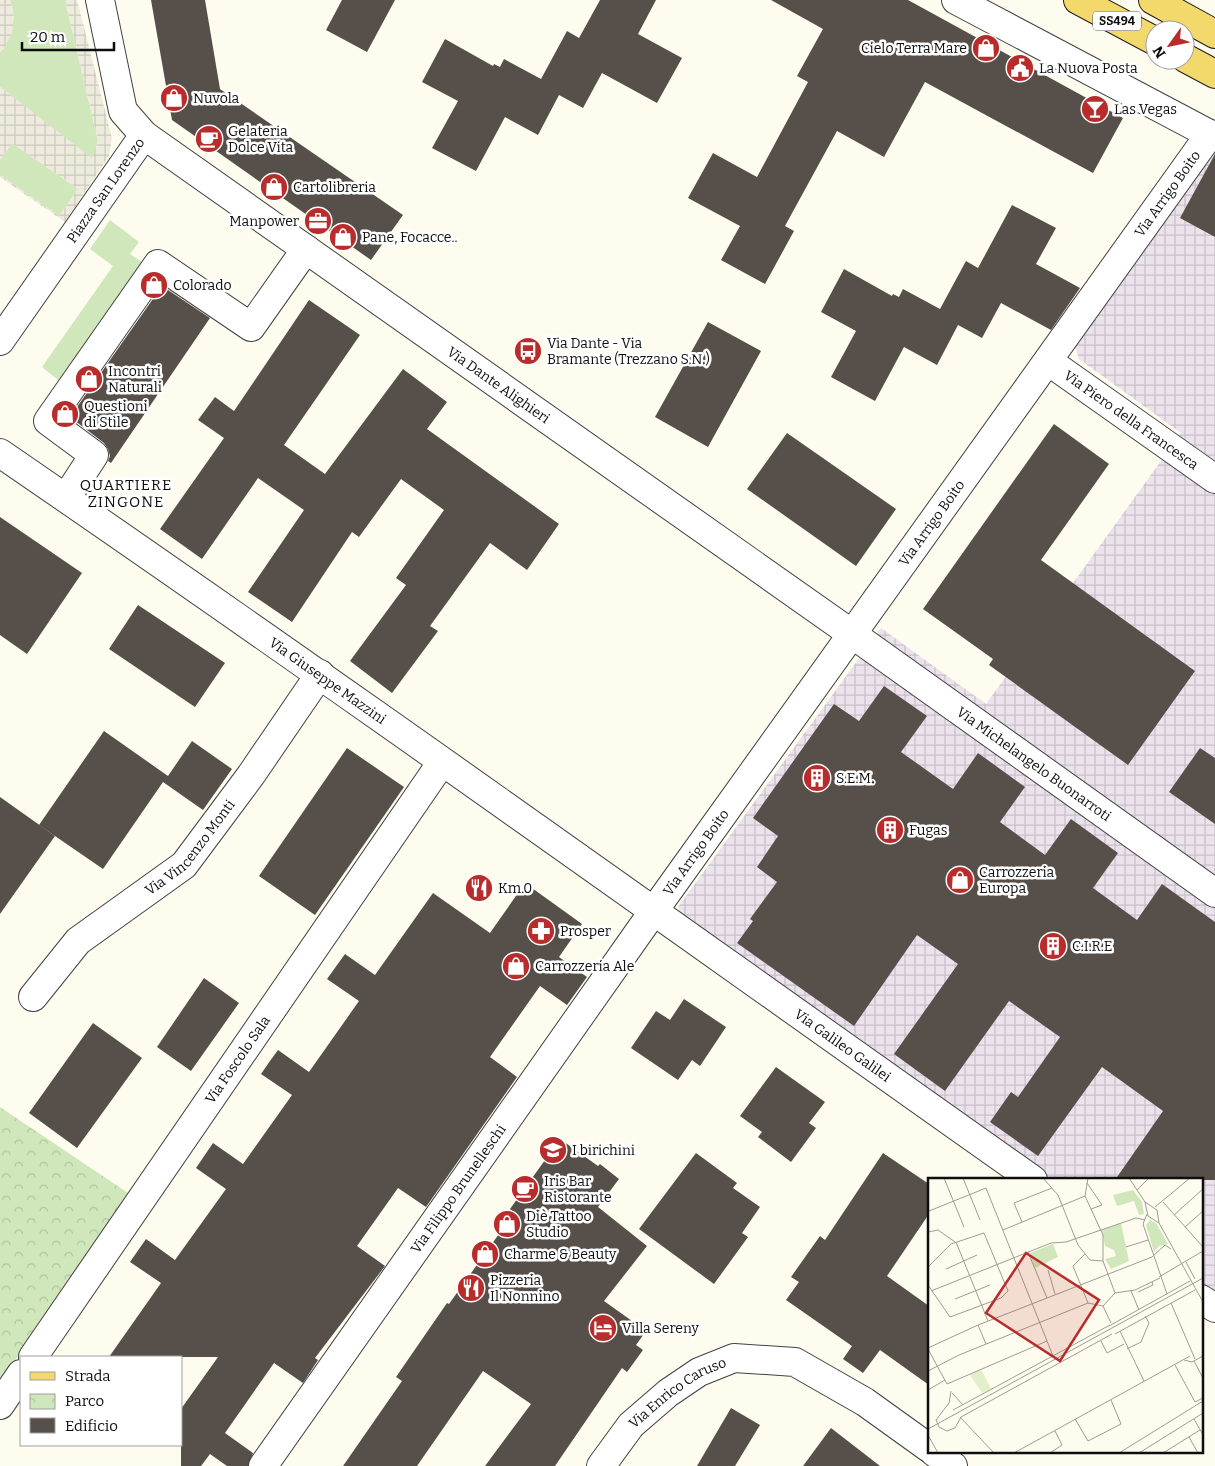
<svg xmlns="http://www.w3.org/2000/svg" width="1215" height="1466" viewBox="0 0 1215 1466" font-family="Bitter,serif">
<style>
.industrial{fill:url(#industrial-grid)}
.grass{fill:#cfe7ba}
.park{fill:url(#park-crowns)}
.plaza{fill:url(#plaza-grid)}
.building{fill:#564f4a}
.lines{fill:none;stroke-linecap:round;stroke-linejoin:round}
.street-casing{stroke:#414141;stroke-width:30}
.primary-casing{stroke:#1f1f1f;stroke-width:30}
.street{stroke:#fff;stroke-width:28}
.primary{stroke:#f3d96b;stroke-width:28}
.labels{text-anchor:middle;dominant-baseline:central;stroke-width:5;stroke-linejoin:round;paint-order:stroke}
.shield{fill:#fff;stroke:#565656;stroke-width:1}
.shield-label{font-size:12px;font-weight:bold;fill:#0e0e0e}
.poi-label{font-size:14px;fill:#0e0e0e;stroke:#fff;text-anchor:start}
.street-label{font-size:14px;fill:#0e0e0e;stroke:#fff}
.neighbourhood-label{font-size:15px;letter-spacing:1px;fill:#0e0e0e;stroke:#fff}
.inset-road{fill:none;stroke:#9e9d95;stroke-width:1}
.view{fill:#b82c2b;fill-opacity:0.15;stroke:#b82c2b;stroke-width:2.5}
.inset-edge{fill:none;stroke:#0e0e0e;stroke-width:2.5}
</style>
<defs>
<pattern id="industrial-grid" width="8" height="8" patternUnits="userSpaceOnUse" patternTransform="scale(1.25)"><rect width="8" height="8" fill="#ebe2ec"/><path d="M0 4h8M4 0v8" fill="none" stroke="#c8c1c9"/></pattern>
<pattern id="park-crowns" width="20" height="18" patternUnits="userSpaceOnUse" patternTransform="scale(1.25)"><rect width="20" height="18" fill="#cfe7ba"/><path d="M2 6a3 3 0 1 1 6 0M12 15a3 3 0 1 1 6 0" fill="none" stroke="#b1c59f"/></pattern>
<pattern id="plaza-grid" width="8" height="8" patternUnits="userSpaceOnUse" patternTransform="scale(1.25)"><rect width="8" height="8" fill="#eeebde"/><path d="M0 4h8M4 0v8" fill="none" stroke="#cbc8bd"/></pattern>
</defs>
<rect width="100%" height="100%" fill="#fefcef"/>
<!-- industrial -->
<polygon class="industrial" points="1215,153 1215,1293 1201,1284 1201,1180 1053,1180 681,915 678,907 881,628 986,704 1181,433 1079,359 1075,346"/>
<!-- grass -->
<g class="grass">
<polygon points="10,0 65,0 98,141 92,159 0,87 0,52 4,48 14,16"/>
<polygon points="12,143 78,189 59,216 0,175 0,160"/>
<polygon points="110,220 139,242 130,254 145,264 62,383 42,367 113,266 90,249"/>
</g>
<!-- park -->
<polygon class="park" points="0,1107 128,1193 0,1383"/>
<!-- plaza -->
<g class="plaza">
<polygon points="0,0 10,0 14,16 12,33 4,48 0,52"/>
<polygon points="65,0 77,0 112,138 109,156 65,222 0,177 0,175 59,216 78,189 12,143 0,160 0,87 92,158 98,141"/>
</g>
<!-- building -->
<g class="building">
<polygon points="151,0 205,0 220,89 403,215 371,260 172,120"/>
<polygon points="342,0 395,0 367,52 326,30"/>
<polygon points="600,0 656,0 638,34 682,58 657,103 602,73 583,108 559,95 538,135 505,117 476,171 432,148 458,101 422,82 445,39 493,66 494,64 500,67 504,59 541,79 567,31 579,38"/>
<polygon points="771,0 908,0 1123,118 1093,173 925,82 884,157 837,131 785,226 794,231 765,284 721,260 740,226 688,198 713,153 757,177 808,82 797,76 823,29"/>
<polygon points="1215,154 1215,237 1180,218"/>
<polygon points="1012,205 1056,228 1036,264 1080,288 1051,330 1001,303 982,338 958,325 937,365 904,347 875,401 831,377 856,331 821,312 844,269 892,296 893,294 899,297 903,289 940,309 966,261 978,268"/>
<polygon points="162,286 210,318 111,463 108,461 110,456 108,449 104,443 70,417"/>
<polygon points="309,300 360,335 284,445 325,474 403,369 447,402 427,429 559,524 527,570 490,543 430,626 438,631 392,693 350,661 406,585 396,578 444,510 401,479 359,537 352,532 292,622 248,592 304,510 258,478 202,559 160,529 224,438 198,420 215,397 234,411"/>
<polygon points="708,322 761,351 708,447 655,417"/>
<polygon points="1054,424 1109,464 1041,560 1195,671 1128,765 989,665 993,659 923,609"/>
<polygon points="787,433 896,509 856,566 747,489"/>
<polygon points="0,517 82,573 27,654 0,635"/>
<polygon points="138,605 225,663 195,707 109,649"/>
<polygon points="884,686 927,716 901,752 953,789 978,753 1025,787 1000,822 1045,855 1071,819 1118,853 1093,888 1137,920 1162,884 1215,922 1215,1180 1115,1180 1163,1111 1102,1067 1038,1156 990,1122 1011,1092 1018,1097 1060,1037 1009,1001 945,1091 894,1054 958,964 917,935 854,1026 737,943 753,921 750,919 777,882 757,867 778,836 753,818 834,704 859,721"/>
<polygon points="104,731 168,776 192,741 232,769 203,810 163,782 103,869 39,825"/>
<polygon points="347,748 404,787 315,915 259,876"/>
<polygon points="1200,748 1215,758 1215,824 1169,792"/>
<polygon points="0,797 55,836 0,914"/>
<polygon points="525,883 582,924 559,957 587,977 567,1005 540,986 490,1057 517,1077 426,1207 398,1188 357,1246 385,1266 315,1358 318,1360 303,1383 274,1363 225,1433 253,1453 248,1466 227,1466 210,1454 201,1466 181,1466 181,1409 218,1357 109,1357 161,1283 130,1262 146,1239 175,1260 226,1189 196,1168 213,1143 243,1164 292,1095 261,1074 270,1061 278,1050 309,1072 359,1001 327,979 345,954 375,975 433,893 490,933"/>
<polygon points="204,978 239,1003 191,1071 157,1047"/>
<polygon points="684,999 726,1027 700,1066 692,1060 678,1080 631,1048 656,1011 670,1020"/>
<polygon points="93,1023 142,1058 77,1148 29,1113"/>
<polygon points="776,1067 825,1102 809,1123 816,1128 791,1162 758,1137 762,1132 740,1116"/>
<polygon points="560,1139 598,1166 600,1164 619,1179 598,1207 647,1246 604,1301 646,1331 636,1345 643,1350 627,1372 622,1368 555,1466 485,1466 531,1404 483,1371 417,1466 343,1466 402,1381 396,1377 447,1303 449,1304 514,1213 510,1209"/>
<polygon points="696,1153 737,1183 733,1188 760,1207 742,1233 748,1237 714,1284 639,1229"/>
<polygon points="883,1153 929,1184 929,1214 887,1276 929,1306 929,1385 880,1350 863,1373 843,1359 852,1346 786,1300 799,1282 791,1277 820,1236 825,1240"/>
<polygon points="731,1408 760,1425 735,1466 697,1466"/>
<polygon points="831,1428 880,1466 803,1466"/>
</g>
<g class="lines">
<defs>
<g id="street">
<path id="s1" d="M100,0L123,111L144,135L852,634L1215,893"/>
<polyline points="956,0 1215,137"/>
<path id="s2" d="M0,341L144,135"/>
<path id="s3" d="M1048,361L1215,479"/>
<path id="s4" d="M0,453C347,691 689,937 1033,1180"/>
<polyline points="66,498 94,455 48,421 158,264 251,327 306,249"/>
<path id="s5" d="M33,997L78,941L184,865L251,775L320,674"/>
<polyline points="1201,1299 1215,1308"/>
<path id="s6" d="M33,1357L442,762"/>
<polyline points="0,1405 21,1374"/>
<polyline points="934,1452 953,1466"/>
<path id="s7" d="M263,1466L653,912L1210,134"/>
<path id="s8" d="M601,1466L631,1425L668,1393L699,1372L734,1358L795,1362L865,1402L929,1448"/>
</g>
<g id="primary">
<polyline points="1078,0 1155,41"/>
<polyline points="1153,0 1215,34"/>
<polyline points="1185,58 1215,74"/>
</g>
</defs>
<!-- street casing -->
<use href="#street" class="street-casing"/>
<!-- primary casing -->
<use href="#primary" class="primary-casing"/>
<!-- street -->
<use href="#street" class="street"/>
<!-- primary -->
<use href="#primary" class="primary"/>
</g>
<!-- icons -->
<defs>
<symbol id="shop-disc" viewBox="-11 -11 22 22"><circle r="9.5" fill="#b82c2b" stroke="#fff"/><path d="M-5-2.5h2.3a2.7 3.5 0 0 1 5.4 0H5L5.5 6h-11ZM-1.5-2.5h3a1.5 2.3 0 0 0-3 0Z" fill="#fff"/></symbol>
<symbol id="civic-disc" viewBox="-11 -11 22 22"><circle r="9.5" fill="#b82c2b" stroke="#fff"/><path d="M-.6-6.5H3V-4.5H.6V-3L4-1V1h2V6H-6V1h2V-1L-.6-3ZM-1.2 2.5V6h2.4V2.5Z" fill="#fff"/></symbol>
<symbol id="bar-disc" viewBox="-11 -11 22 22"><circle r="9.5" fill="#b82c2b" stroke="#fff"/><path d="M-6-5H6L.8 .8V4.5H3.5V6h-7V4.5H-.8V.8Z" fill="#fff"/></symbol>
<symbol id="cafe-disc" viewBox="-11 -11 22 22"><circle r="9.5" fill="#b82c2b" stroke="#fff"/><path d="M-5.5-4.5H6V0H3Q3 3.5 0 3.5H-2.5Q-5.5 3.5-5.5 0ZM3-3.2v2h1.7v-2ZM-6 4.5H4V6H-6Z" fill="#fff"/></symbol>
<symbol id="office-disc" viewBox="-11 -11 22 22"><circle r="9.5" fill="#b82c2b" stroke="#fff"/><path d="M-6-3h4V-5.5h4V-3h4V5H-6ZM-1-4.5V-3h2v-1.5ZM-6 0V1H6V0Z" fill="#fff"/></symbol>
<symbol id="bus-disc" viewBox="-11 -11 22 22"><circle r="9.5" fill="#b82c2b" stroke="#fff"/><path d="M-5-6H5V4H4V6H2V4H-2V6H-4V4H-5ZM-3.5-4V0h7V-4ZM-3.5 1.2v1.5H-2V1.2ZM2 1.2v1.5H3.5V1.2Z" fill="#fff"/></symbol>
<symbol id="building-disc" viewBox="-11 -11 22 22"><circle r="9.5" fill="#b82c2b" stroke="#fff"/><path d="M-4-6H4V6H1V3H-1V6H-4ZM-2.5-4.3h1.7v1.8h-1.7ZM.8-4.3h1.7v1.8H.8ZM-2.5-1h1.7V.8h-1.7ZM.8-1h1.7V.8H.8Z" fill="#fff"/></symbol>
<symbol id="restaurant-disc" viewBox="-11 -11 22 22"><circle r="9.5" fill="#b82c2b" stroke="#fff"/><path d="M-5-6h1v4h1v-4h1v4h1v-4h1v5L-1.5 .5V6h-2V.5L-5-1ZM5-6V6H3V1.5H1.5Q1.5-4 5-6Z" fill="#fff"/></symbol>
<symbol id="pharmacy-disc" viewBox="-11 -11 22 22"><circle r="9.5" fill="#b82c2b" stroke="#fff"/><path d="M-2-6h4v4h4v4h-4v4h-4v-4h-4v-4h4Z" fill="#fff"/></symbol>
<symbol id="school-disc" viewBox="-11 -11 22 22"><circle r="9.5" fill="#b82c2b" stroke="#fff"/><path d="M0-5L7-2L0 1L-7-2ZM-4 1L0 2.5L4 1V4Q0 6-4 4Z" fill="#fff"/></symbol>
<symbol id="hotel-disc" viewBox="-11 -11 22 22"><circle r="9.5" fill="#b82c2b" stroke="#fff"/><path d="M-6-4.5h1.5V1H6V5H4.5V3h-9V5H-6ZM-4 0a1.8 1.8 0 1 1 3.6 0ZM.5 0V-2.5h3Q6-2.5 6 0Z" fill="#fff"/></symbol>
</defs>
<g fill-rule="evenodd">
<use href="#shop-disc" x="970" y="32" width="32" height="32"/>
<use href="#civic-disc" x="1004" y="52" width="32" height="32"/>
<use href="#shop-disc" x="158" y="82" width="32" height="32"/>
<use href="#bar-disc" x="1079" y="93" width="32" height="32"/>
<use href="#cafe-disc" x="193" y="123" width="32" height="32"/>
<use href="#shop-disc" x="258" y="171" width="32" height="32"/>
<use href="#office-disc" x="302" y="205" width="32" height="32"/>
<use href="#shop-disc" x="327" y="221" width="32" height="32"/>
<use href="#shop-disc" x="138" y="269" width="32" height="32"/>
<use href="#bus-disc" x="512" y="335" width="32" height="32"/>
<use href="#shop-disc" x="73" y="363" width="32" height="32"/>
<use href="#shop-disc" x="49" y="398" width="32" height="32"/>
<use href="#building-disc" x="801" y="762" width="32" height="32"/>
<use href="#building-disc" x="874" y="814" width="32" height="32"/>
<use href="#shop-disc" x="944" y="864" width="32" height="32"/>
<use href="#restaurant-disc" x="463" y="872" width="32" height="32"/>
<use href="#pharmacy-disc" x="525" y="915" width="32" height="32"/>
<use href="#building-disc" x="1037" y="930" width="32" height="32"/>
<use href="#shop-disc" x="500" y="950" width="32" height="32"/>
<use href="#school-disc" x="537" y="1134" width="32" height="32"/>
<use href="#cafe-disc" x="509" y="1173" width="32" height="32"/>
<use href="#shop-disc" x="491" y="1208" width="32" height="32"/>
<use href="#shop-disc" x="469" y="1238" width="32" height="32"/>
<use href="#restaurant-disc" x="455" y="1272" width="32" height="32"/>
<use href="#hotel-disc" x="587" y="1312" width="32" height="32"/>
</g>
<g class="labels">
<!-- shield labels -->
<rect class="shield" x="1093" y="11.5" width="48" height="19" rx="4"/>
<g class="shield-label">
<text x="1117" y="21">SS494</text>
</g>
<!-- poi labels -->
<g class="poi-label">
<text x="967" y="48" text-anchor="end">Cielo Terra Mare</text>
<text x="1039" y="68">La Nuova Posta</text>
<text x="193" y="98">Nuvola</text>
<text x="1114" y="109">Las Vegas</text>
<text x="228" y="131">Gelateria<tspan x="228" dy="16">Dolce Vita</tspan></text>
<text x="293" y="187">Cartolibreria</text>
<text x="299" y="221" text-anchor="end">Manpower</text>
<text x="362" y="237">Pane, Focacce..</text>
<text x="173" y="285">Colorado</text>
<text x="547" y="343">Via Dante - Via<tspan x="547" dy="16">Bramante (Trezzano S.N.)</tspan></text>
<text x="108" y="371">Incontri<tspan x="108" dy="16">Naturali</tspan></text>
<text x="84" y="406">Questioni<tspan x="84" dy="16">di Stile</tspan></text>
<text x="836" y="778">S.E.M.</text>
<text x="909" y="830">Fugas</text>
<text x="979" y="872">Carrozzeria<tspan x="979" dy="16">Europa</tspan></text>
<text x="498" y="888">Km.0</text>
<text x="560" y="931">Prosper</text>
<text x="1072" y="946">C.I.R.E</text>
<text x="535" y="966">Carrozzeria Ale</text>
<text x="572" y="1150">I birichini</text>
<text x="544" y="1181">Iris Bar<tspan x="544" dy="16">Ristorante</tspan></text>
<text x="526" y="1216">Diè Tattoo<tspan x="526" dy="16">Studio</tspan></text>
<text x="504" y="1254">Charme &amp; Beauty</text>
<text x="490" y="1280">Pizzeria<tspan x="490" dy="16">Il Nonnino</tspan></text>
<text x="622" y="1328">Villa Sereny</text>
</g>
<!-- street labels -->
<g class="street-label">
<text stroke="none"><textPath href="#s2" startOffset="184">Piazza San Lorenzo</textPath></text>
<text stroke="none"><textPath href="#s7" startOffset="1561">Via Arrigo Boito</textPath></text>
<text stroke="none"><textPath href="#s1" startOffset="579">Via Dante Alighieri</textPath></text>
<text stroke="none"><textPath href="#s3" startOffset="102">Via Piero della Francesca</textPath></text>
<text stroke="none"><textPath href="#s7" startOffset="1156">Via Arrigo Boito</textPath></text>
<text stroke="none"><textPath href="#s4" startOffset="399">Via Giuseppe Mazzini</textPath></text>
<text stroke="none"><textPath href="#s1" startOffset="1235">Via Michelangelo Buonarroti</textPath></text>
<text stroke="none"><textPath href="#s5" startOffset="219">Via Vincenzo Monti</textPath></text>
<text stroke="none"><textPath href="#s7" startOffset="751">Via Arrigo Boito</textPath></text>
<text stroke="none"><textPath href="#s4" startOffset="1030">Via Galileo Galilei</textPath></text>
<text stroke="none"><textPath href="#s6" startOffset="361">Via Foscolo Sala</textPath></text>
<text stroke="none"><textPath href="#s7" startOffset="339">Via Filippo Brunelleschi</textPath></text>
<text stroke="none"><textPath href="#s8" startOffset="108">Via Enrico Caruso</textPath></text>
</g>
<!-- neighbourhood labels -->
<g class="neighbourhood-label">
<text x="126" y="485">QUARTIERE<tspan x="126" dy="17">ZINGONE</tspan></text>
</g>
</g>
<!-- overview -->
<g transform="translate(928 1178)">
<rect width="275" height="275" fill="#fefcef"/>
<path d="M205,12L214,24L216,36L211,37L206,23L189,28L185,17ZM222,42L228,45L240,66L231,68L226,74L218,47ZM193,45L201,83L183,91L177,81L188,78L186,72L177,68L174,52ZM125,66L130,79L107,90L102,75Z" fill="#cfe7ba"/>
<path d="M53,191L63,211L54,215L42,197Z" fill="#e1efcb"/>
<path class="inset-road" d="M16,0L36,49M35,0L52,42M115,0L130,17L150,67L162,82L175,83M160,0L157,18L175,57V83L187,115M201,0L217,24L220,38L231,45M159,5L174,27L163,31M58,10L125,178M209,12L221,0M217,24L229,32L231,45L275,124M235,24L275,69M227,29L262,0M1,33L58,10M219,36L215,46L239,116M246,37L275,11M94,44L86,25L124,10M257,49L275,33M75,52L157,18M0,54L10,52L27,64M28,64L60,143M198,69L220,62M100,74L119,120M157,76L145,88L160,125M258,84L267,101M0,89L23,66L56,55L80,113L73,120L22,139L0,107M18,91L49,77M120,92L127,116M231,99L275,73M3,113L123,65L138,64L208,40L217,42M203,113L211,132M210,114L225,107L224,104M27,121L62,107M160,125L175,128M243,125L267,181M175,128L187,115L207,112L232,100M175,128L183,145M50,147L58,166M181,148L262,103M192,153L216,203M187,156L267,112M173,163L179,175L196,166M0,170L50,147L224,79L237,67L243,71M0,171L19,206M199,171L213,164L221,145L217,138M256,182L264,184L275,178M266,183L275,200M247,187L267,224L275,220M0,193L31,177L160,125M19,206L119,163M0,212L17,202M23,213L21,225L8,242L11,249L19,253L27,250L33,239L184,156M24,215L35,227M25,232L182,147M32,239L66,275M147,241L160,263L193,246L183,222M266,241L274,255M0,251L275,100M0,257L10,275M261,259L270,275M86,275L262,178M122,275L134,267L127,253M191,275L275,223M211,275L275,235M235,275L272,252"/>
<path class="view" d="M98,75L171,122L132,183L58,135Z"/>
<rect width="275" height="275" class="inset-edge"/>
</g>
<!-- legend -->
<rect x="20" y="1356" width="162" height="90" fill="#ffffff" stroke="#9f9f9f"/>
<rect x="30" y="1372" width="25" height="8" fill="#f3d96b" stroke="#9f9f9f"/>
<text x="65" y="1381" font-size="15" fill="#0e0e0e">Strada</text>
<rect x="30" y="1394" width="25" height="15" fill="url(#park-crowns)" stroke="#9f9f9f"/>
<text x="65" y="1406" font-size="15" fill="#0e0e0e">Parco</text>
<rect x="30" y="1418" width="25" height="15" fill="#564f4a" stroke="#9f9f9f"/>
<text x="65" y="1431" font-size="15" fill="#0e0e0e">Edificio</text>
<!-- north arrow -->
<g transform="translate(1170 45) rotate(237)"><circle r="24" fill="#ffffff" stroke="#9f9f9f"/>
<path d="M0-4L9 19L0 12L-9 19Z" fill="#b82c2b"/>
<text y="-8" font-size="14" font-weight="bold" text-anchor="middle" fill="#0e0e0e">N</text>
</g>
<!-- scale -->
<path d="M22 42v8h92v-8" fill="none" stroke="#0e0e0e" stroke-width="2.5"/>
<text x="30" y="42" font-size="15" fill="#0e0e0e" stroke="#ffffff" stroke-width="4" paint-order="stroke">20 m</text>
</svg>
